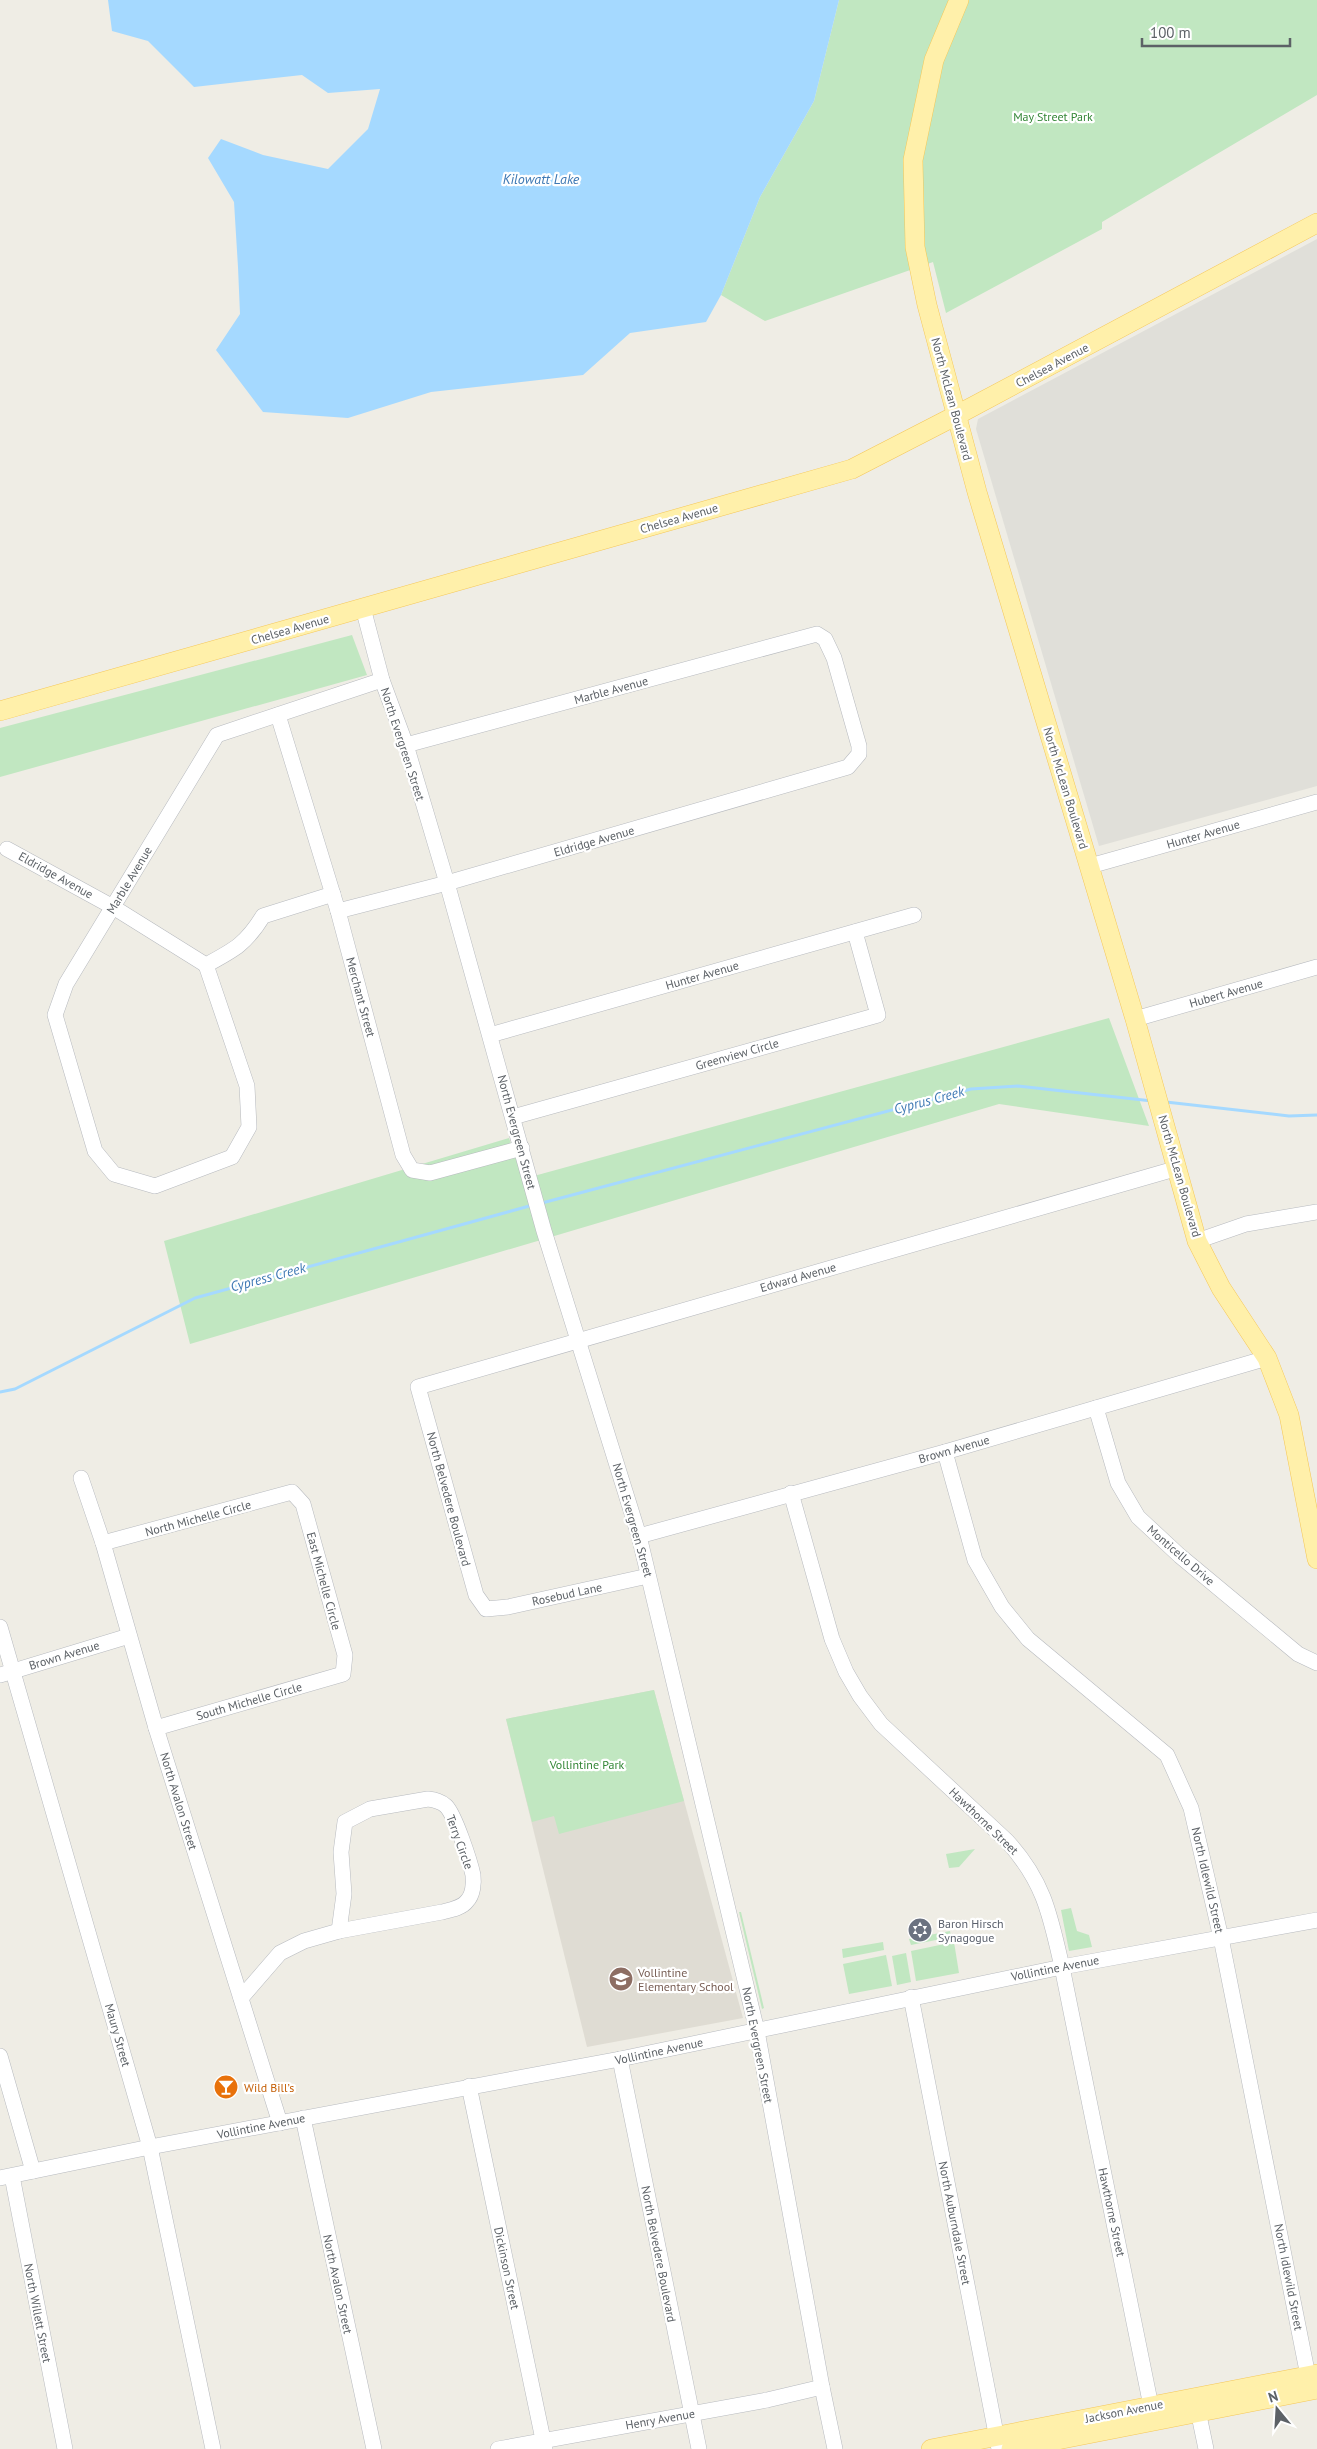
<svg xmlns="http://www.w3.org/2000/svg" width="1317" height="2449" viewBox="0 0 1317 2449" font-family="'PT Sans',sans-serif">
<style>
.industrial{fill:#e0dfd9}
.education{fill:#dfdcd3}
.green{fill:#c1e7c1}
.water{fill:#a5d9ff}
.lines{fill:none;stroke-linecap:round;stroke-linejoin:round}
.stream{stroke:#a5d9ff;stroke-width:3}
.minor-casing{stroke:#b7babf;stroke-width:16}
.major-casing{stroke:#f5c758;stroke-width:20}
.minor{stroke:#fff;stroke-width:15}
.major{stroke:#fff0aa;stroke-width:19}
.labels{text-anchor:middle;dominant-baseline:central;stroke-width:4.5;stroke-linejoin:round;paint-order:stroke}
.park-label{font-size:12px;fill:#338636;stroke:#fff}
.street-label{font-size:12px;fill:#5c6166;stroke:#fff}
.worship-label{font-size:12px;fill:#5b616d;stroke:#fff;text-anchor:start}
.education-label{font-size:12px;fill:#785e54;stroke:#fff;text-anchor:start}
.food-label{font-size:12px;fill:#c56008;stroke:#fff;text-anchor:start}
.water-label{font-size:14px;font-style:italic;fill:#3f79b4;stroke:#fff}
</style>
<rect width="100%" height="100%" fill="#efede5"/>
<!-- industrial -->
<polygon class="industrial" points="1317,239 1317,786 1099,846 976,429 978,419"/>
<!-- education -->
<polygon class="education" points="654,1690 743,2018 587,2047 506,1719"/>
<!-- green -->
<g class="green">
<polygon points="839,0 1317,0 1317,95 1102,222 1102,229 946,313 933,262 765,321 721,295 760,197 814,101"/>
<polygon points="352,635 367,675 0,777 0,728"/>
<polygon points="1109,1018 1149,1126 999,1104 190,1344 164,1241 509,1138 523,1179"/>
<polygon points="654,1690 684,1801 559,1834 554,1816 532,1822 506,1719"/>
<polygon points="975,1849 959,1867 949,1868 946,1854"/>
<polygon points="1071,1908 1077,1931 1089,1935 1092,1947 1069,1951 1061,1910"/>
<polygon points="739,1912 741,1912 764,2008 762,2009"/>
<polygon points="950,1931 951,1937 911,1945 909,1939"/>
<polygon points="883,1942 884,1950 843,1958 842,1949"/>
<polygon points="954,1942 959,1973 916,1981 911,1951"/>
<polygon points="906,1953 911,1982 897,1985 892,1956"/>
<polygon points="886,1955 892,1986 849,1994 843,1964"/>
</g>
<!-- water -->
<polygon class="water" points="108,0 839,0 814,101 760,197 721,295 706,322 630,333 583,375 431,392 348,418 263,412 216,350 240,314 238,267 234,202 208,158 221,139 263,155 328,169 368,129 380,89 328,93 302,75 194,87 148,41 112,31"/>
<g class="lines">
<!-- stream -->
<g class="stream">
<polyline points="1166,1102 1289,1116 1317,1115"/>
<polyline points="542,1203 971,1089 1018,1086 1152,1101"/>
<polyline points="0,1392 15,1389 195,1298 533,1205"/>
</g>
<defs>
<g id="minor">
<polyline points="363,608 382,680 406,745 447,883 544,1231 639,1536 757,2031 822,2387 835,2449"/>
<polyline points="278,715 338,911 403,1155 412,1170 430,1173 522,1148"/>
<path d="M7,849L113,907L206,965C234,950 246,944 263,916L333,894"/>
<polyline points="1090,866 1317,802"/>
<polyline points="338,911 447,883 848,767 859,754 859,746 834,658 825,639 817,634 406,745"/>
<polyline points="206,965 247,1086 249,1127 232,1157 155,1186 114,1174 95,1151 55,1015 66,984 217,735 382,680"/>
<polyline points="1135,1019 1317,967"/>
<polyline points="490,1035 914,915"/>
<polyline points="513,1117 878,1015 855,932"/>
<polyline points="1197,1241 1246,1224 1317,1212"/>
<polyline points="1096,1408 1118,1483 1138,1517 1180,1556 1298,1654 1317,1663"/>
<polyline points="945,1452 975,1560 1002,1607 1028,1639 1167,1755 1191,1808 1221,1938 1310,2386"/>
<polyline points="81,1478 103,1543 156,1728 280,2123"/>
<path d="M791,1493L832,1639L846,1672L860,1696L881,1724L1007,1841C1044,1882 1050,1914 1062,1967L1153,2416"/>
<polyline points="639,1536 945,1452 1267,1358"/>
<polyline points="103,1543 292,1492 303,1504 345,1655 343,1674 156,1728"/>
<polyline points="648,1576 508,1607 486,1609 476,1595 418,1387 1178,1168"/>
<polyline points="0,1627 150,2147 213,2449"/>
<polyline points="0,1675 129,1636"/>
<path d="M428,1799C435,1800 441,1801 446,1806C455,1815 470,1861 473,1875C474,1883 473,1895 467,1901C462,1908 450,1910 442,1912L339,1931L344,1894L341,1852L345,1822L370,1809Z"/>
<polyline points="911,1997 999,2449"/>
<polyline points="241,1998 280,1953 304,1941 339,1931"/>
<polyline points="0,2056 33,2171"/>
<polyline points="620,2059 699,2449"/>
<polyline points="469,2086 545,2449"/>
<polyline points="303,2118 374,2449"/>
<polyline points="12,2176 65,2449"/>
<polyline points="0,2178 150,2147 620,2059 1062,1967 1317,1920"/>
<polyline points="1196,2401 1206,2449"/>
<polyline points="498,2449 767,2400 822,2387"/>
</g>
<g id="major">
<polyline points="959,0 934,60 913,160 915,247 927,305 977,492 1135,1019 1197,1241 1221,1288 1267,1358 1289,1415 1317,1559"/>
<polyline points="0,711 852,469 957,415 1317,223"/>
<polyline points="931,2449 1317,2374"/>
<polyline points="1011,2449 1317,2389"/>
</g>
</defs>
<!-- minor casing -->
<use href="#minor" class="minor-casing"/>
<!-- major casing -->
<use href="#major" class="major-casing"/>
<!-- minor -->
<use href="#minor" class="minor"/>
<!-- major -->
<use href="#major" class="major"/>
</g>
<!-- icons -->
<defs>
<symbol id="synagogue-disc" viewBox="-11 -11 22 22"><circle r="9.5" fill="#6b7280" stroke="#fff"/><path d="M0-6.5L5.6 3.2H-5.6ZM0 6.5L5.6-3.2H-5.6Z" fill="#fff"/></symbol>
<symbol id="school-disc" viewBox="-11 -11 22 22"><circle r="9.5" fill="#8d6e63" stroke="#fff"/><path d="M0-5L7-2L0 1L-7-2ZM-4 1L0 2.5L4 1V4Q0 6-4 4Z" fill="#fff"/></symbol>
<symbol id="bar-disc" viewBox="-11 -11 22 22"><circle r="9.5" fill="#e8710a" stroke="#fff"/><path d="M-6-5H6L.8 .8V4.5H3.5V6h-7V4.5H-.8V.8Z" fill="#fff"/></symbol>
</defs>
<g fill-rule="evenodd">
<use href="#synagogue-disc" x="906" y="1916" width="28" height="28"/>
<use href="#school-disc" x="607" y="1965" width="28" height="28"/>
<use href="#bar-disc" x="212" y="2073" width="28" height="28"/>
</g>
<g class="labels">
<!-- park labels -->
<g class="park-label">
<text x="1053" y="116">May Street Park</text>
<text x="587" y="1764">Vollintine Park</text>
</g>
<!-- street labels -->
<g class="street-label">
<text transform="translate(1052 365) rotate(-28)">Chelsea Avenue</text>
<text transform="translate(952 399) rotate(75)">North McLean Boulevard</text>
<text transform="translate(679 518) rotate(-16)">Chelsea Avenue</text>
<text transform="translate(290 629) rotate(-16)">Chelsea Avenue</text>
<text transform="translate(611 690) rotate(-15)">Marble Avenue</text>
<text transform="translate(403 744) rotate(72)">North Evergreen Street</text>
<text transform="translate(1066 788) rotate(73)">North McLean Boulevard</text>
<text transform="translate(1203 834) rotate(-16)">Hunter Avenue</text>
<text transform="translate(594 841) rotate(-16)">Eldridge Avenue</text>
<text transform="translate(56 875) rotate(29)">Eldridge Avenue</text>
<text transform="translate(129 880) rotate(-59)">Marble Avenue</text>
<text transform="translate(702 975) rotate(-16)">Hunter Avenue</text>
<text transform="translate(1226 993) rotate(-16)">Hubert Avenue</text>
<text transform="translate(361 997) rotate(75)">Merchant Street</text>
<text transform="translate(737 1054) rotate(-16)">Greenview Circle</text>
<text transform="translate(517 1132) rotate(75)">North Evergreen Street</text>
<text transform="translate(1180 1176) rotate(74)">North McLean Boulevard</text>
<text transform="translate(798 1277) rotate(-16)">Edward Avenue</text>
<text transform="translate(954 1449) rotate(-16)">Brown Avenue</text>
<text transform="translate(449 1499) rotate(75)">North Belvedere Boulevard</text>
<text transform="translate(198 1518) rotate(-15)">North Michelle Circle</text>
<text transform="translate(633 1520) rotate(74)">North Evergreen Street</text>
<text transform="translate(1181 1555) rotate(41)">Monticello Drive</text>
<text transform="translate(324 1581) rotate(75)">East Michelle Circle</text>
<text transform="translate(567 1594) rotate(-12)">Rosebud Lane</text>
<text transform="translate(64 1655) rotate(-17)">Brown Avenue</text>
<text transform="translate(249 1701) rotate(-16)">South Michelle Circle</text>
<text transform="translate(179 1801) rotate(73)">North Avalon Street</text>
<text transform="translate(984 1821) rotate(44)">Hawthorne Street</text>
<text transform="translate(460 1842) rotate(70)">Terry Circle</text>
<text transform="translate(1208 1880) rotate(77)">North Idlewild Street</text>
<text transform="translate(1055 1968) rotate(-11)">Vollintine Avenue</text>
<text transform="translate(118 2035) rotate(74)">Maury Street</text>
<text transform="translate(758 2045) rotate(79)">North Evergreen Street</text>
<text transform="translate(659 2051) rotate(-12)">Vollintine Avenue</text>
<text transform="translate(261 2126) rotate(-11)">Vollintine Avenue</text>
<text transform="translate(1112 2212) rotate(78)">Hawthorne Street</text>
<text transform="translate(955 2223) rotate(79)">North Auburndale Street</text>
<text transform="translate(659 2254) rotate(79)">North Belvedere Boulevard</text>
<text transform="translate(507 2268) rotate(78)">Dickinson Street</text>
<text transform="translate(1289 2277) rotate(79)">North Idlewild Street</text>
<text transform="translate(338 2284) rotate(78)">North Avalon Street</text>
<text transform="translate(38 2313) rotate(79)">North Willett Street</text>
<text transform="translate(1124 2411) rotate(-11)">Jackson Avenue</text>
<text transform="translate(660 2419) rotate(-10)">Henry Avenue</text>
</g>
<!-- worship labels -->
<g class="worship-label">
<text x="938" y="1923">Baron Hirsch<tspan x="938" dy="14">Synagogue</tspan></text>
</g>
<!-- education labels -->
<g class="education-label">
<text x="638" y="1972">Vollintine<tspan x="638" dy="14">Elementary School</tspan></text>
</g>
<!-- food labels -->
<g class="food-label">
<text x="244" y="2087">Wild Bill’s</text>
</g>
<!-- water labels -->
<g class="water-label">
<text x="541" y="179">Kilowatt Lake</text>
<text transform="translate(929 1100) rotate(-15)">Cyprus Creek</text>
<text transform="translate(268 1277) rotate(-15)">Cypress Creek</text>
</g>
</g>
<!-- north arrow -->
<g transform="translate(1277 2409) rotate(342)" stroke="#ffffff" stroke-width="4" paint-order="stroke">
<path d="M0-4L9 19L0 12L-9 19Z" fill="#5c6166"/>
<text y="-8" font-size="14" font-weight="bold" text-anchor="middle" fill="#5c6166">N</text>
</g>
<!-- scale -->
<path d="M1142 38v8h148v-8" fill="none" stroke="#5c6166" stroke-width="2.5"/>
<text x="1150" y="38" font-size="15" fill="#5c6166" stroke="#ffffff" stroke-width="4" paint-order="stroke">100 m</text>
</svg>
